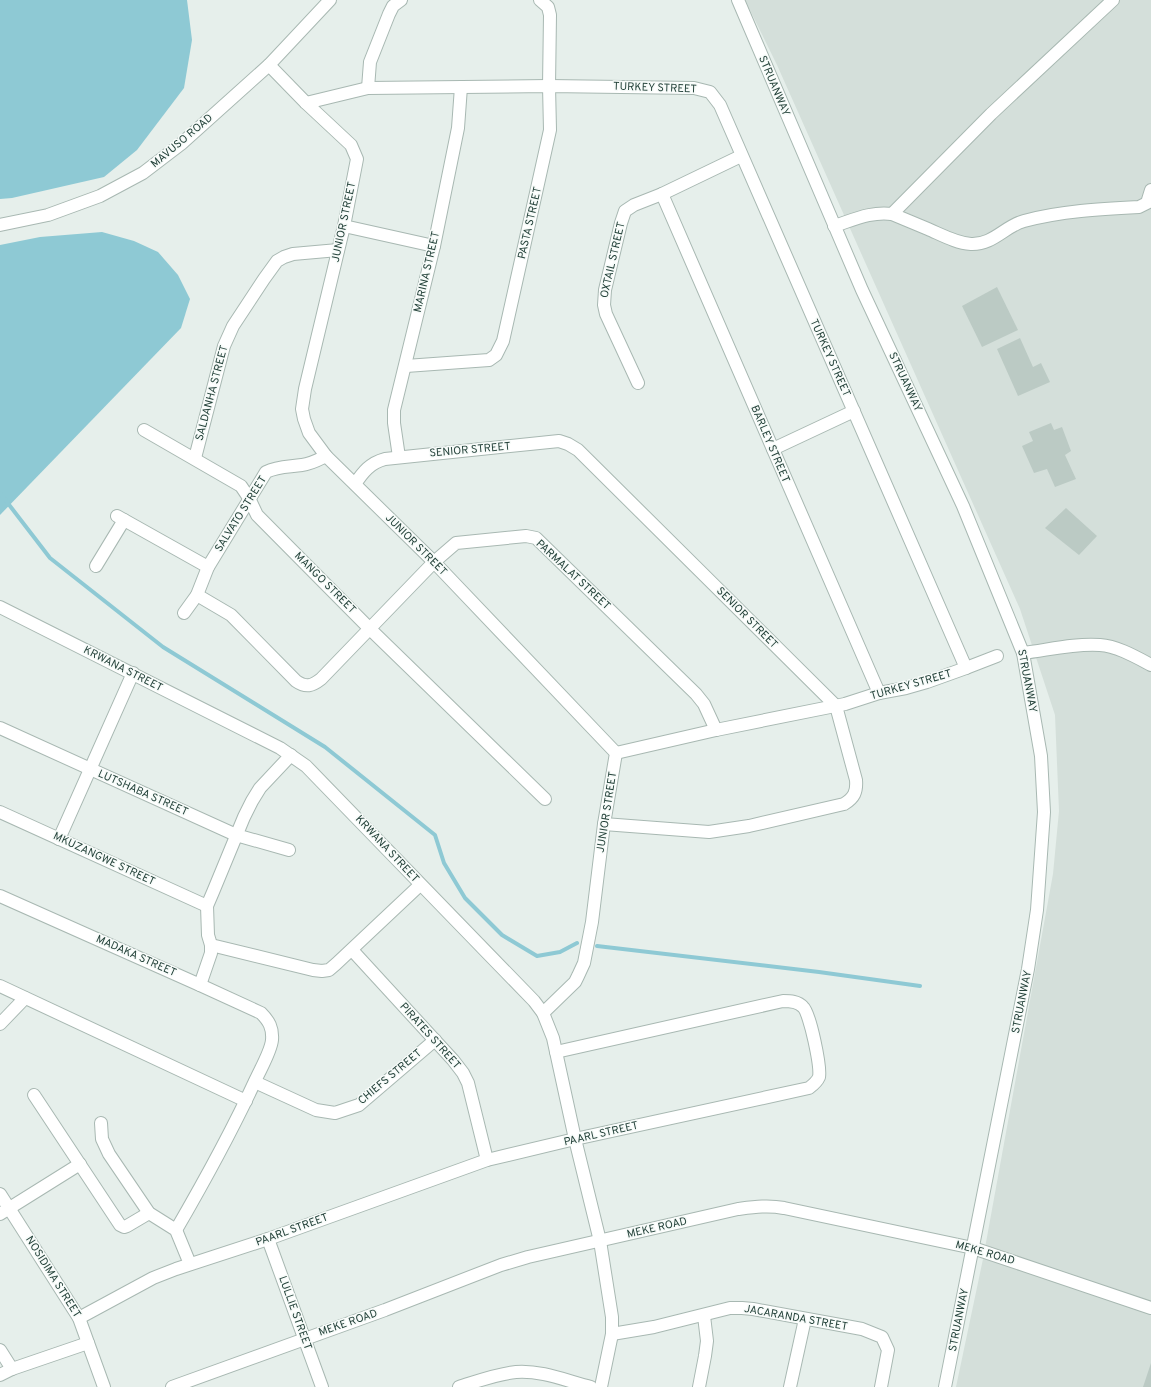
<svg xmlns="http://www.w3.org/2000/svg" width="1151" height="1387" viewBox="0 0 1151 1387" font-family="Overpass,sans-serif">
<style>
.built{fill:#d4dfda}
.water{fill:#8ec9d4}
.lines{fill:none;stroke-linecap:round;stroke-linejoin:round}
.stream{stroke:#8ec9d4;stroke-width:4}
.building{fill:#bbcac4}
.minor-casing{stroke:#a8b8b2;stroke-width:14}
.minor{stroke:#fff;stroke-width:12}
.labels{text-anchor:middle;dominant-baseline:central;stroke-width:3;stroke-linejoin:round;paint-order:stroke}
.street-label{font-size:11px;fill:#24423a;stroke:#f7fbf9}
</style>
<rect width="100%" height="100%" fill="#e6efeb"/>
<!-- built -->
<polygon class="built" points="745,0 1151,0 1151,1387 956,1387 983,1259 1053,874 1059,811 1055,715 1020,609 777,65"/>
<!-- water -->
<g class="water">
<polygon points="0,0 187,0 192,40 184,88 137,150 104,177 12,198 0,199"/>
<polygon points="102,232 134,241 158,252 178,275 190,299 181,328 0,515 0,245 40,237"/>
</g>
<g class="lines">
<!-- stream -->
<g class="stream">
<polyline points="0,493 50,558 163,647 325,747 435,835 444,863 465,898 502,935 537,956 560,952 577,943"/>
<polyline points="597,946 819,972 920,986"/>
</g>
</g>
<!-- building -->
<g class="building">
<polygon points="997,287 1018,330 982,347 962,306"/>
<polygon points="1020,338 1033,367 1041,363 1050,382 1018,396 997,349"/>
<polygon points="1051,423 1054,430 1062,427 1071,451 1065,455 1076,479 1055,487 1047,469 1034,473 1022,446 1033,441 1029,432"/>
<polygon points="1066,508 1097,536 1079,555 1045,528"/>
<polygon points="1151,1363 1151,1387 1143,1387"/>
</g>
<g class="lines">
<defs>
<g id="minor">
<polyline points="738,0 862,290 963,506 1023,653 1041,756 1044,812 1037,910 1028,969 945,1387"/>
<polyline points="269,65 306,103 351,145 357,159 344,226 305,389 302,409 304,419 309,433 326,456 434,562 616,753 604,824 592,922 584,963 578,976 575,982 543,1013"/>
<polyline points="368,88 370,62 389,14 393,6 401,0"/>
<polyline points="306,103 368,88 549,86 694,88 710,92 720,105 966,668 927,682 906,688 879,693 845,704 716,730 616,753"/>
<polyline points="662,194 879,693"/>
<polyline points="892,214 991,114 1113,0"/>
<polyline points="0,225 48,215 100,196 143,173 181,144 269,65 330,0"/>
<polyline points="344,226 434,246"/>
<path d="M834,226C853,220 872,211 892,214C904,219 916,224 928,229C942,235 956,243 971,244C993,245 1005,226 1024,221C1061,211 1100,209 1139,207L1147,203L1151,190"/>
<polyline points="406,366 489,360 496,355 503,341 550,130 549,86 550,15 548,7 540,0"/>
<polyline points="638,383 606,314 604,305 605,290 621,223 625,211 634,205 662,194 741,156"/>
<polyline points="144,430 241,486 249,498 257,515 370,629 545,799"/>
<polyline points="773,449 854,411"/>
<polyline points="399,457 394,423 394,410 434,246 458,128 461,87"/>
<polyline points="195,458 224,346 233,326 264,279 277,261 284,257 293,254 338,250"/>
<path d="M355,484C363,472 370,463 385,459L559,441L568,444L578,450L836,706L856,780C857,792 854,798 844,804L749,826L709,832L604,824"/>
<polyline points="117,516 208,567"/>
<polyline points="96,566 124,520"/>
<path d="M197,595L231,615L296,681C306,688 312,686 321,679L434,562L456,543L526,536L536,538L696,694L704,704L716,730"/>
<polyline points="0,607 280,748 306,766 534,1001 543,1013 553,1038 575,1139 600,1241 612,1317 612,1334 601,1387"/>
<path d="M184,613L197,595L208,567L266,472C278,466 289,467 302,465C311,464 318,460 326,456"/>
<path d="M1023,653C1048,650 1075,643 1100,645C1117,646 1136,657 1151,665"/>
<polyline points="966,668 997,656"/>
<polyline points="0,728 236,835 289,850"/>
<polyline points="0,812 207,906"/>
<polyline points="59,839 133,673"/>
<path d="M0,896L200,985L261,1013C269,1021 273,1028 272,1040C271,1051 261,1068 256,1079C232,1131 205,1180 176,1230"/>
<polyline points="211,945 313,970 322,971 329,970 336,964 420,885"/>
<polyline points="352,950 453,1060 463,1073 468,1083 487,1160"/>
<polyline points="200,985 211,953 211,945 208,935 207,906 213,892 244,817 252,801 260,788 291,755"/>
<polyline points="0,986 246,1101"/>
<polyline points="0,1024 25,998"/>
<polyline points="255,1082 316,1110 335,1113 359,1105 435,1040"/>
<polyline points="34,1095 120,1225 124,1227 127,1226 149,1213"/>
<polyline points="101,1123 102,1139 109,1154 149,1213 176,1230 190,1264"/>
<polyline points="0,1194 79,1318 104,1387"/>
<polyline points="0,1214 80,1164"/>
<polyline points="268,1239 322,1387"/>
<path d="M79,1318L153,1278L176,1269L268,1239L487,1160L575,1139L809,1088C813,1085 817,1082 819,1077C821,1067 810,1013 803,1007C798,1001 790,1001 783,1001L556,1052"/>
<polyline points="612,1334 654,1327 730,1308 742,1308 753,1309 862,1329 882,1337 888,1350 881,1387"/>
<polyline points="0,1350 12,1369"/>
<polyline points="0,1375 12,1369 88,1343"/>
<path d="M172,1387L385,1310L501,1265L528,1257L738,1209C754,1207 768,1205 784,1208L973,1248L1151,1308"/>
<path d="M459,1387C478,1381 496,1374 516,1372C541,1370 567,1381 591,1387"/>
<polyline points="699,1387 705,1356 707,1341 704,1316"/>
<polyline points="790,1387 805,1319"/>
</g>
</defs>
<!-- minor casing -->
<use href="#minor" class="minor-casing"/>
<!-- minor -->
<use href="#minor" class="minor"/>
</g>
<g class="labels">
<!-- street labels -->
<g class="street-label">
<text transform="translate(774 86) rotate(67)">STRUANWAY</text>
<text transform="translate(655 88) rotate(2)">TURKEY STREET</text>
<text transform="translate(182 141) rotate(-40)">MAVUSO ROAD</text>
<text transform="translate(344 222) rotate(-78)">JUNIOR STREET</text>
<text transform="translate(530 223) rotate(-77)">PASTA STREET</text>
<text transform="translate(613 260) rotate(-77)">OXTAIL STREET</text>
<text transform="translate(427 272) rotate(-77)">MARINA STREET</text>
<text transform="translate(830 358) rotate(66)">TURKEY STREET</text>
<text transform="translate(905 382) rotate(65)">STRUANWAY</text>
<text transform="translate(212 393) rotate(-75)">SALDANHA STREET</text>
<text transform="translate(770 444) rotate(67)">BARLEY STREET</text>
<text transform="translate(470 450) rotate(-5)">SENIOR STREET</text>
<text transform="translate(241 514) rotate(-58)">SALVATO STREET</text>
<text transform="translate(416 545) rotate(45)">JUNIOR STREET</text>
<text transform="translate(573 575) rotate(43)">PARMALAT STREET</text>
<text transform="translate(325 583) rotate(45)">MANGO STREET</text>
<text transform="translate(747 618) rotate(45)">SENIOR STREET</text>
<text transform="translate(123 669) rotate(27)">KRWANA STREET</text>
<text transform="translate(1027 681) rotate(79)">STRUANWAY</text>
<text transform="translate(911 685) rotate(-16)">TURKEY STREET</text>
<text transform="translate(143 793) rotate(24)">LUTSHABA STREET</text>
<text transform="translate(607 812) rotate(-81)">JUNIOR STREET</text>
<text transform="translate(387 849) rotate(47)">KRWANA STREET</text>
<text transform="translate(104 859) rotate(25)">MKUZANGWE STREET</text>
<text transform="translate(136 956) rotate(24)">MADAKA STREET</text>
<text transform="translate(1022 1002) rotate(-79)">STRUANWAY</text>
<text transform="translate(430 1036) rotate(48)">PIRATES STREET</text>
<text transform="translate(390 1077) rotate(-40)">CHIEFS STREET</text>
<text transform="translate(601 1134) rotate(-13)">PAARL STREET</text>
<text transform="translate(657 1228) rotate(-13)">MEKE ROAD</text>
<text transform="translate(292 1230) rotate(-20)">PAARL STREET</text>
<text transform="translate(985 1253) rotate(16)">MEKE ROAD</text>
<text transform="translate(53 1277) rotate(58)">NOSIDIMA STREET</text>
<text transform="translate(295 1313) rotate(70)">LULLIE STREET</text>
<text transform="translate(796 1318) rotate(10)">JACARANDA STREET</text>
<text transform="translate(959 1320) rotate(-79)">STRUANWAY</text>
<text transform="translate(348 1323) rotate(-19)">MEKE ROAD</text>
</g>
</g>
</svg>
